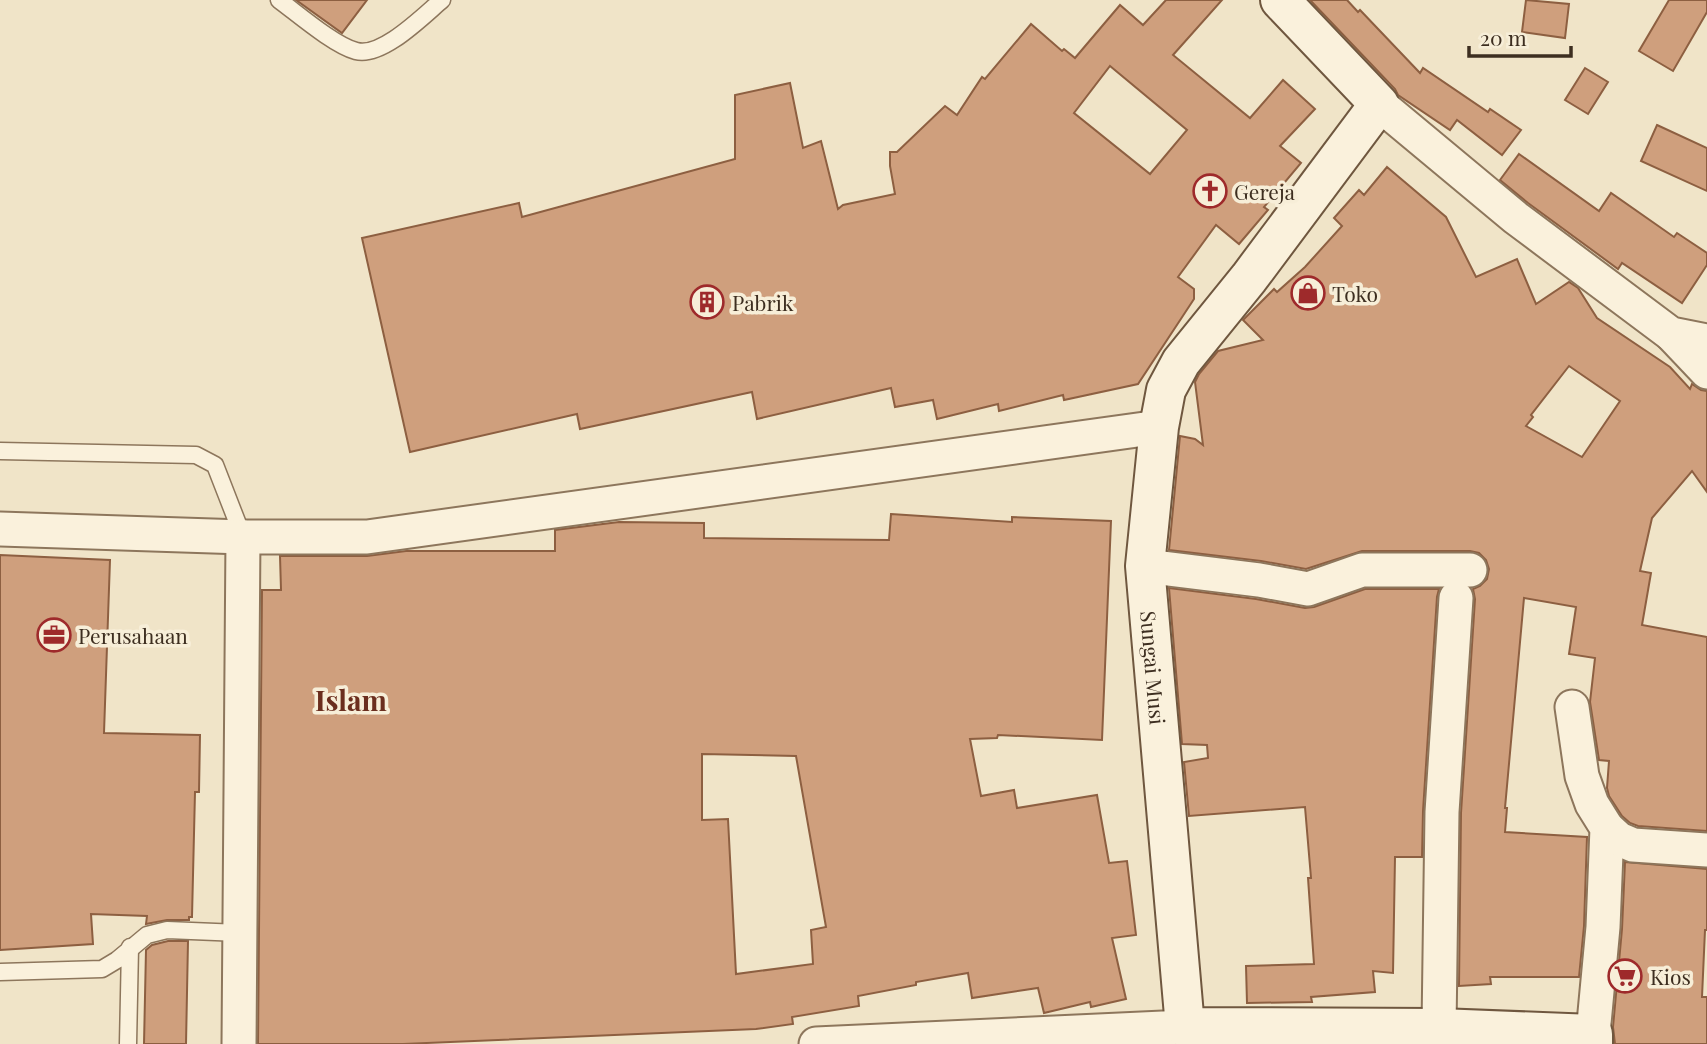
<svg xmlns="http://www.w3.org/2000/svg" width="1707" height="1044" viewBox="0 0 1707 1044" font-family="'Playfair Display',serif">
<style>
.building{fill:#cf9f7d;stroke:#8d5f41;stroke-width:2;fill-rule:evenodd}
.lines{fill:none;stroke-linecap:round;stroke-linejoin:round}
.lane-casing{stroke:#8d765c;stroke-width:19}
.street-casing{stroke:#8d765c;stroke-width:37}
.secondary-casing{stroke:#6f573f;stroke-width:42}
.lane{stroke:#faf1dc;stroke-width:16}
.street{stroke:#faf1dc;stroke-width:33}
.secondary{stroke:#faf1dc;stroke-width:38}
.labels{text-anchor:middle;dominant-baseline:central;stroke-width:7;stroke-linejoin:round;paint-order:stroke}
.poi-label{font-size:21px;fill:#3d2e20;stroke:#f7eed8;text-anchor:start}
.street-label{font-size:21px;fill:#3d2e20;stroke:#f7eed8}
.district-label{font-size:28px;font-weight:bold;fill:#6b2e1e;stroke:#f7eed8}
</style>
<rect width="100%" height="100%" fill="#f0e4c8"/>
<!-- building -->
<g class="building">
<polygon points="296,0 367,0 342,33"/>
<path d="M1166,0H1222L1173,55L1250,118L1283,80L1315,109L1280,146L1301,163L1264,207L1268,210L1239,244L1216,225L1178,277L1194,289V299L1138,384L1064,400L1063,395L999,411L998,404L937,419L933,400L895,407L891,388L757,419L752,392L580,429L577,414L410,452L362,238L519,203L522,217L735,159V95L790,83L803,148L821,141L838,209L843,205L895,194L890,166V152H897L945,106L957,115L982,77L985,79L1031,24L1062,51L1064,49L1075,58L1120,5L1143,25ZM1110,66L1187,130L1150,174L1074,113Z"/>
<polygon points="1310,0 1347,0 1358,12 1360,10 1420,73 1423,68 1488,112 1490,109 1521,130 1502,155 1457,120 1450,130 1398,95 1395,89"/>
<polygon points="1526,0 1569,4 1565,38 1522,32"/>
<polygon points="1669,0 1707,0 1707,12 1673,71 1639,51"/>
<polygon points="1585,68 1608,82 1588,114 1565,100"/>
<polygon points="1657,125 1707,148 1707,191 1641,161"/>
<polygon points="1519,154 1599,211 1611,193 1674,237 1677,233 1707,253 1707,265 1682,303 1622,263 1618,269 1528,203 1500,180"/>
<path d="M1387,167L1446,217L1476,277L1517,259L1536,304L1569,282L1578,288L1597,318L1670,367L1690,389L1692,384L1701,390L1707,391V492L1692,471L1652,518L1640,571L1651,573L1642,625L1707,637V831L1638,826L1630,823L1622,816L1609,796L1607,788L1609,761L1599,760L1590,702L1595,658L1569,654L1576,607L1524,598L1505,808H1507L1505,832L1587,837L1584,926L1579,977H1490L1491,984L1459,986L1461,813L1475,599L1473,589L1480,586L1487,579L1489,569L1486,560L1479,553L1470,551H1362L1306,569L1261,561L1169,550L1180,436L1195,439L1203,445L1195,382L1199,374L1218,351L1263,340L1243,320L1274,289L1277,292L1305,267L1342,226L1334,218L1359,190L1364,195ZM1569,366L1620,401L1582,457L1526,426L1533,417L1531,415Z"/>
<path d="M891,514L1012,522V517L1111,521L1102,740L998,735L997,738L970,739L981,796L1014,790L1017,808L1097,795L1109,863L1127,861L1136,935L1112,938L1126,999L1091,1007L1090,1002L1044,1013L1038,988L972,998L968,973L916,982V985L858,996L859,1006L792,1017L793,1024L756,1029L403,1044H258L262,590H281L280,556H367L406,551H555V530L619,522L704,523V538L889,540ZM702,754L796,756L826,927L811,930L813,964L736,974L728,819L702,820Z"/>
<polygon points="0,555 110,560 104,733 200,735 199,792 195,792 192,917 189,917 189,920 167,920 146,924 147,916 91,914 93,944 0,950"/>
<polygon points="1169,588 1256,599 1305,608 1314,607 1365,589 1439,589 1437,597 1423,811 1422,857 1395,857 1393,973 1373,971 1375,992 1311,997 1312,1002 1247,1003 1246,966 1314,964 1308,878 1311,878 1305,807 1189,816 1184,762 1208,758 1207,745 1182,744"/>
<polygon points="1625,862 1707,869 1707,930 1705,930 1702,997 1707,997 1707,1044 1615,1044 1613,1027 1622,929"/>
<polygon points="168,941 188,941 186,1044 144,1044 146,950 152,945"/>
</g>
<g class="lines">
<defs>
<g id="lane">
<path d="M279,0C298,14 334,45 356,51C382,58 423,16 442,0"/>
<polyline points="0,451 196,455 215,465 243,537"/>
<polyline points="0,972 102,969 117,960 147,935 167,930 240,933"/>
<polyline points="128,1044 130,947"/>
</g>
<g id="street">
<polyline points="1379,104 1516,218 1671,334 1707,341"/>
<polyline points="1671,334 1707,372"/>
<polyline points="0,529 243,537 367,537 1159,427"/>
<polyline points="1145,566 1259,580 1308,589 1362,570 1470,570"/>
<polyline points="1572,707 1582,776 1592,804 1607,828 1603,927 1593,1034"/>
<polyline points="1607,828 1619,839 1633,845 1707,850"/>
<polyline points="1439,1028 1442,812 1456,598"/>
<polyline points="239,1044 243,537"/>
<polyline points="816,1044 1185,1027"/>
</g>
<g id="secondary">
<path id="s1" d="M1280,0L1379,104L1249,278L1181,362L1166,390L1159,427L1145,566L1185,1027L1439,1028L1593,1034V1044"/>
</g>
</defs>
<!-- lane casing -->
<use href="#lane" class="lane-casing"/>
<!-- street casing -->
<use href="#street" class="street-casing"/>
<!-- secondary casing -->
<use href="#secondary" class="secondary-casing"/>
<!-- lane -->
<use href="#lane" class="lane"/>
<!-- street -->
<use href="#street" class="street"/>
<!-- secondary -->
<use href="#secondary" class="secondary"/>
</g>
<!-- icons -->
<defs>
<symbol id="church-ring" viewBox="-11 -11 22 22"><circle r="9.5" fill="#f7eed8" stroke="#9e2a2b" stroke-width="1.5"/><path d="M-1.2-6h2.4v3.5h3.3v2.4h-3.3V6h-2.4V-.1h-3.3v-2.4h3.3Z" fill="#9e2a2b"/></symbol>
<symbol id="shop-ring" viewBox="-11 -11 22 22"><circle r="9.5" fill="#f7eed8" stroke="#9e2a2b" stroke-width="1.5"/><path d="M-5-2.5h2.3a2.7 3.5 0 0 1 5.4 0H5L5.5 6h-11ZM-1.5-2.5h3a1.5 2.3 0 0 0-3 0Z" fill="#9e2a2b"/></symbol>
<symbol id="building-ring" viewBox="-11 -11 22 22"><circle r="9.5" fill="#f7eed8" stroke="#9e2a2b" stroke-width="1.5"/><path d="M-4-6H4V6H1V3H-1V6H-4ZM-2.5-4.3h1.7v1.8h-1.7ZM.8-4.3h1.7v1.8H.8ZM-2.5-1h1.7V.8h-1.7ZM.8-1h1.7V.8H.8Z" fill="#9e2a2b"/></symbol>
<symbol id="office-ring" viewBox="-11 -11 22 22"><circle r="9.5" fill="#f7eed8" stroke="#9e2a2b" stroke-width="1.5"/><path d="M-6-3h4V-5.5h4V-3h4V5H-6ZM-1-4.5V-3h2v-1.5ZM-6 0V1H6V0Z" fill="#9e2a2b"/></symbol>
<symbol id="supermarket-ring" viewBox="-11 -11 22 22"><circle r="9.5" fill="#f7eed8" stroke="#9e2a2b" stroke-width="1.5"/><path d="M-6-5.5h2.5l.6 2H6L4.5 2H-2.5L-4.4-4H-6ZM-1.5 3.2a1.3 1.3 0 1 0 .1 0ZM3 3.2a1.3 1.3 0 1 0 .1 0Z" fill="#9e2a2b"/></symbol>
</defs>
<g fill-rule="evenodd">
<use href="#church-ring" x="1191" y="172" width="38" height="38"/>
<use href="#shop-ring" x="1289" y="274" width="38" height="38"/>
<use href="#building-ring" x="688" y="283" width="38" height="38"/>
<use href="#office-ring" x="35" y="616" width="38" height="38"/>
<use href="#supermarket-ring" x="1606" y="957" width="38" height="38"/>
</g>
<g class="labels">
<!-- poi labels -->
<g class="poi-label">
<text x="1234" y="191">Gereja</text>
<text x="1332" y="293">Toko</text>
<text x="732" y="302">Pabrik</text>
<text x="78" y="635">Perusahaan</text>
<text x="1650" y="976">Kios</text>
</g>
<!-- street labels -->
<g class="street-label">
<text stroke="none"><textPath href="#s1" startOffset="780">Sungai Musi</textPath></text>
</g>
<!-- district labels -->
<g class="district-label">
<text x="351" y="699">Islam</text>
</g>
</g>
<!-- scale -->
<path d="M1469 46v10h102v-10" fill="none" stroke="#3d2e20" stroke-width="3.5"/>
<text x="1480" y="46" font-size="21" fill="#3d2e20" stroke="#f7eed8" stroke-width="5" paint-order="stroke">20 m</text>
</svg>
